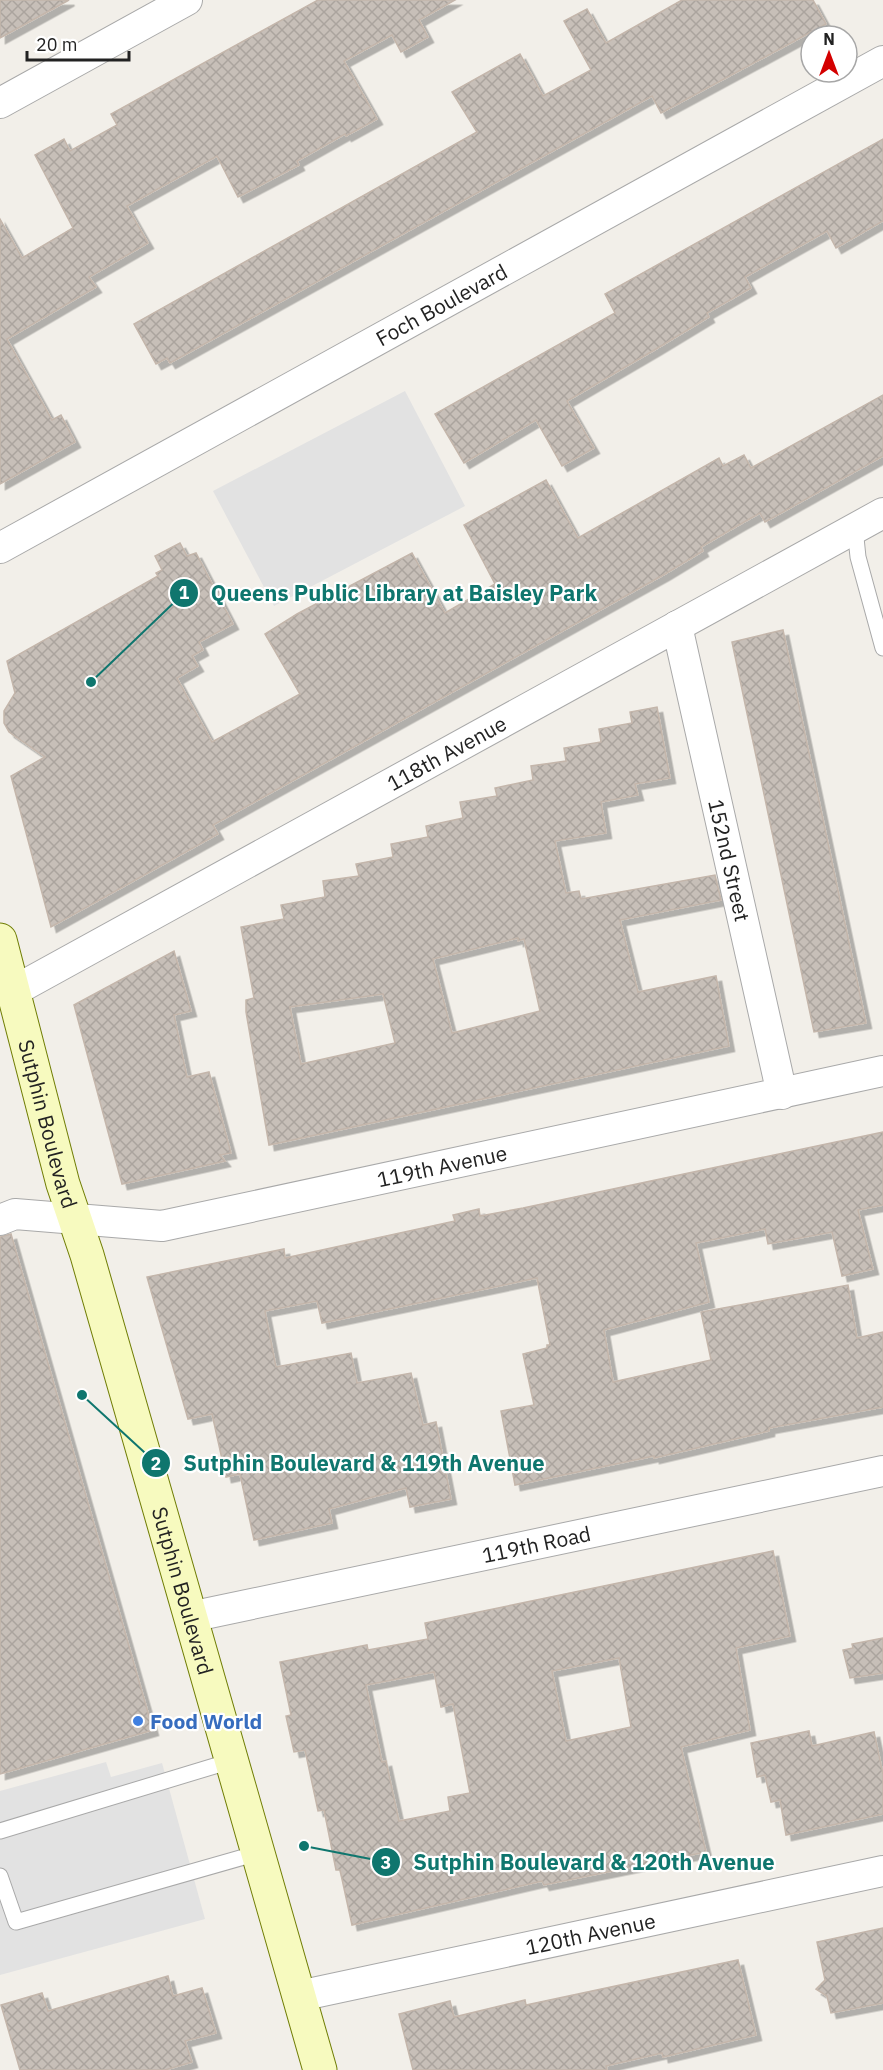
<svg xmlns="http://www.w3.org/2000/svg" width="883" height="2070" viewBox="0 0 883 2070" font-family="'IBM Plex Sans',sans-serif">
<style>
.parking{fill:#e2e2e2}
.building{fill:url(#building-cross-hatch);stroke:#c4b6ab;stroke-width:1.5;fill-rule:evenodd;filter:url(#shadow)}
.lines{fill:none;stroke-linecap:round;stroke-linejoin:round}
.lane-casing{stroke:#a9a9a9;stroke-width:17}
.street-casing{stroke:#a9a9a9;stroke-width:32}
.secondary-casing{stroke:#707d05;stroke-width:35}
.lane{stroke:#fff;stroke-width:15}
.street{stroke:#fff;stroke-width:30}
.secondary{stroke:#f7fabf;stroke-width:33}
.shop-dot{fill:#3f7fe0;stroke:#fff;stroke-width:2}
.labels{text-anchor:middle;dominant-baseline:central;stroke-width:4.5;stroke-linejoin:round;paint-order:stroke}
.street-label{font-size:21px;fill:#222;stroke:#fff}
.shop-label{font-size:21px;font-weight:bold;fill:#366cbe;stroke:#fff;text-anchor:start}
.leader{fill:none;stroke:#0f766e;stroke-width:2}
.callout-dot{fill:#0f766e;stroke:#fff;stroke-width:2}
.mark-label{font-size:18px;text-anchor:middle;font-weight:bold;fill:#fff}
.callout-label{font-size:22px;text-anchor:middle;font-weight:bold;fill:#0f766e;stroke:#fff;stroke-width:4.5;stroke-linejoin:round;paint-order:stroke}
</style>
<defs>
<pattern id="building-cross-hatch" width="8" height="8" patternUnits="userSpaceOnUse" patternTransform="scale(1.5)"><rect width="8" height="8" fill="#c7bfb8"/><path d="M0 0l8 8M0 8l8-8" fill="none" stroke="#aba49e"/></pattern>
<filter id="shadow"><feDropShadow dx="5.5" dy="5.5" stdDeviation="0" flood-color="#0004"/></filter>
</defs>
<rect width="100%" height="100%" fill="#f2efe9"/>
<!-- parking -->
<g class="parking">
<polygon points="405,391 465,506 274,606 213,491"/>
<polygon points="106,1762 111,1777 162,1763 205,1919 0,1975 0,1791"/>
</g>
<!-- building -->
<g class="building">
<polygon points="0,0 69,0 0,38"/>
<polygon points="318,0 455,0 419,20 428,37 401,52 392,35 344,61 377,119 346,136 345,134 297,161 299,165 238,197 217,156 127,206 148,243 89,277 96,287 7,339 52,420 61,415 75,442 0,484 0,219 22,258 73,228 35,155 64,139 70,151 117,125 111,114"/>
<polygon points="682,0 813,0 826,24 661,113 652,96 170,363 167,358 156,364 134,324 477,132 452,92 520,54 543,96 591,70 564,21 587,9 606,43"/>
<polygon points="883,139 883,221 836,248 827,231 777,259 745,277 751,288 707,313 709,317 656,349 567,401 594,448 562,466 536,420 464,463 435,414 615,313 605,294"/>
<polygon points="883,395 883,456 765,522 760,513 737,526 701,547 703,551 665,574 213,825 218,834 51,927 11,776 45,757 9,732 4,723 4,711 15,693 7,661 158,576 156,573 162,570 155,556 180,543 187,556 196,553 233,624 199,642 203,650 192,656 198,666 177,678 212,742 300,694 265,634 297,614 412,553 445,613 495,584 464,525 546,480 578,538 719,458 723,466 744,455 751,468"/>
<polygon points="783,630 866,1023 814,1032 732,642"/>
<path d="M657,707L670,778L635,784L638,795L601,802L606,833L555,841L566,893L579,891L581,899L715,875L721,900L620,920L638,992L716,976L729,1046L269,1145L246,1012V1000L254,998L241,927L284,919L281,905L325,897L323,881L359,876L356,864L393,857L391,844L428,837L426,826L463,818L460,802L497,796L495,788L533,780L531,766L566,761L564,748L601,742L599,729L632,723L630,712ZM518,938V941L524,939L540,1011L452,1033L433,959ZM383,994L395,1043L301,1064L290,1007Z"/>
<polygon points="174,951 191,1011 174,1015 187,1077 209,1072 231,1153 220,1155 225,1161 122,1184 74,1005"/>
<polygon points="883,1132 883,1205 858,1210 873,1269 842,1276 832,1232 768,1244 765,1229 696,1243 709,1302 604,1330 613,1382 711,1360 701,1312 848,1285 857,1338 883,1332 883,1407 769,1428 769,1431 654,1458 654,1456 515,1485 501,1411 534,1405 523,1354 547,1348 547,1345 550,1345 537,1278 322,1323 317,1301 265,1311 276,1367 351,1353 357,1383 411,1373 423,1425 436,1422 451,1499 410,1507 406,1488 329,1509 332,1523 254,1540 240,1474 226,1477 212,1414 188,1419 147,1277 284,1249 285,1258 455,1221 453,1215 479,1209 480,1216 523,1208"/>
<polygon points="11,1234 153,1730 0,1774 0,1237"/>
<path d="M773,1551L790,1636L736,1648L750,1730L681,1747L706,1852L544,1885L542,1881L352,1925L340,1870H336L324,1810L318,1811L305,1750L294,1752L286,1716L291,1715L280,1662L367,1645L368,1650L428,1639L425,1623ZM619,1658L631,1727L566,1741L552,1671ZM434,1672L441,1707L453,1704L470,1793L448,1797L450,1811L399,1821L386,1761L382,1762L366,1685Z"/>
<polygon points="883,1638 883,1673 850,1678 843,1650 853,1648 852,1644"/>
<polygon points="809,1731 812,1746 874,1732 883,1774 883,1814 786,1835 780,1800 771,1802 765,1775 757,1777 751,1743"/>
<polygon points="883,1928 883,2003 831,2013 827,1996 816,1989 825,1980 817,1942"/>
<polygon points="738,1960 756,2035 663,2057 662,2053 606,2066 607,2070 413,2070 399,2014 450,2001 454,2017 525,2000 526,2005"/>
<polygon points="168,1976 173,1996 202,1988 216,2033 185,2041 192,2062 165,2070 20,2070 1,2005 42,1993 48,2011"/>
</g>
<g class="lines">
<defs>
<g id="lane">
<polyline points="855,528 858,557 883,648"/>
<polyline points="0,1831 231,1761"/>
<polyline points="0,1876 16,1922 258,1853"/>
</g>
<g id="street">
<polyline points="0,103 187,0"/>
<path id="s1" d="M0,548L883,61"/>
<path id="s2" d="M677,626L782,1094"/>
<path id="s3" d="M12,992L883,513"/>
<path id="s4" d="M0,1220L15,1214L162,1226L883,1071"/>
<path id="s5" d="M190,1617L883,1471"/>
<path id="s6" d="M299,1996L883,1871"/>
</g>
<g id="secondary">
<path id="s7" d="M0,940L63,1184L87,1255L320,2070"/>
</g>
</defs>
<!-- lane casing -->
<use href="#lane" class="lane-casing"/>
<!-- street casing -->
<use href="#street" class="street-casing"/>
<!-- secondary casing -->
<use href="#secondary" class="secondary-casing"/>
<!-- lane -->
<use href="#lane" class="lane"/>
<!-- street -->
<use href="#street" class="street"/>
<!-- secondary -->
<use href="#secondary" class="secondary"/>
</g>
<!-- markers -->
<circle class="shop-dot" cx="138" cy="1721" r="6"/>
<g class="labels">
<!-- street labels -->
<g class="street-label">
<text stroke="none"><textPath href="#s1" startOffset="504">Foch Boulevard</textPath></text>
<text stroke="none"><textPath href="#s3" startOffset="496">118th Avenue</textPath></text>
<text stroke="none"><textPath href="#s2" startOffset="240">152nd Street</textPath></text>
<text stroke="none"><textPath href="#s7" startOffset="190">Sutphin Boulevard</textPath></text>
<text stroke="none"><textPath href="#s4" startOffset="450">119th Avenue</textPath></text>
<text stroke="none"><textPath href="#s5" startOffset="354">119th Road</textPath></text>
<text stroke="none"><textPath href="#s7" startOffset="676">Sutphin Boulevard</textPath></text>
<text stroke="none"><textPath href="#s6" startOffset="298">120th Avenue</textPath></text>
</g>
<!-- shop labels -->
<g class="shop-label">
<text x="150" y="1721">Food World</text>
</g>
</g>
<!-- callouts -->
<path class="leader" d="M91 682L184 593M82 1395L156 1463M304 1846L386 1862"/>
<g class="callout-dot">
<circle cx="91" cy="682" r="6"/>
<circle cx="82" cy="1395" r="6"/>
<circle cx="304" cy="1846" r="6"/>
<circle cx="184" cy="593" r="15"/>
<circle cx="156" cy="1463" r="15"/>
<circle cx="386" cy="1862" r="15"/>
</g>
<g class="mark-label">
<text x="184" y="599">1</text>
<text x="156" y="1470">2</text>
<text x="386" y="1869">3</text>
</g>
<g class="callout-label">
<text x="404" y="601">Queens Public Library at Baisley Park</text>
<text x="364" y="1471">Sutphin Boulevard &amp; 119th Avenue</text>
<text x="594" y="1870">Sutphin Boulevard &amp; 120th Avenue</text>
</g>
<!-- north arrow -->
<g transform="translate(829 54)"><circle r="28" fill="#ffffff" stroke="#a7a7a7" stroke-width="1.5"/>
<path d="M0-4.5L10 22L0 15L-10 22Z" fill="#d40000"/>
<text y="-9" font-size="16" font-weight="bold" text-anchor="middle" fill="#222222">N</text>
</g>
<!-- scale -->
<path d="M27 51v9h102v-9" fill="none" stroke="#222222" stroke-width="3"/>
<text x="36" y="51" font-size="18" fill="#222222" stroke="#ffffff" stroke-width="4.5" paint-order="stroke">20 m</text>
</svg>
